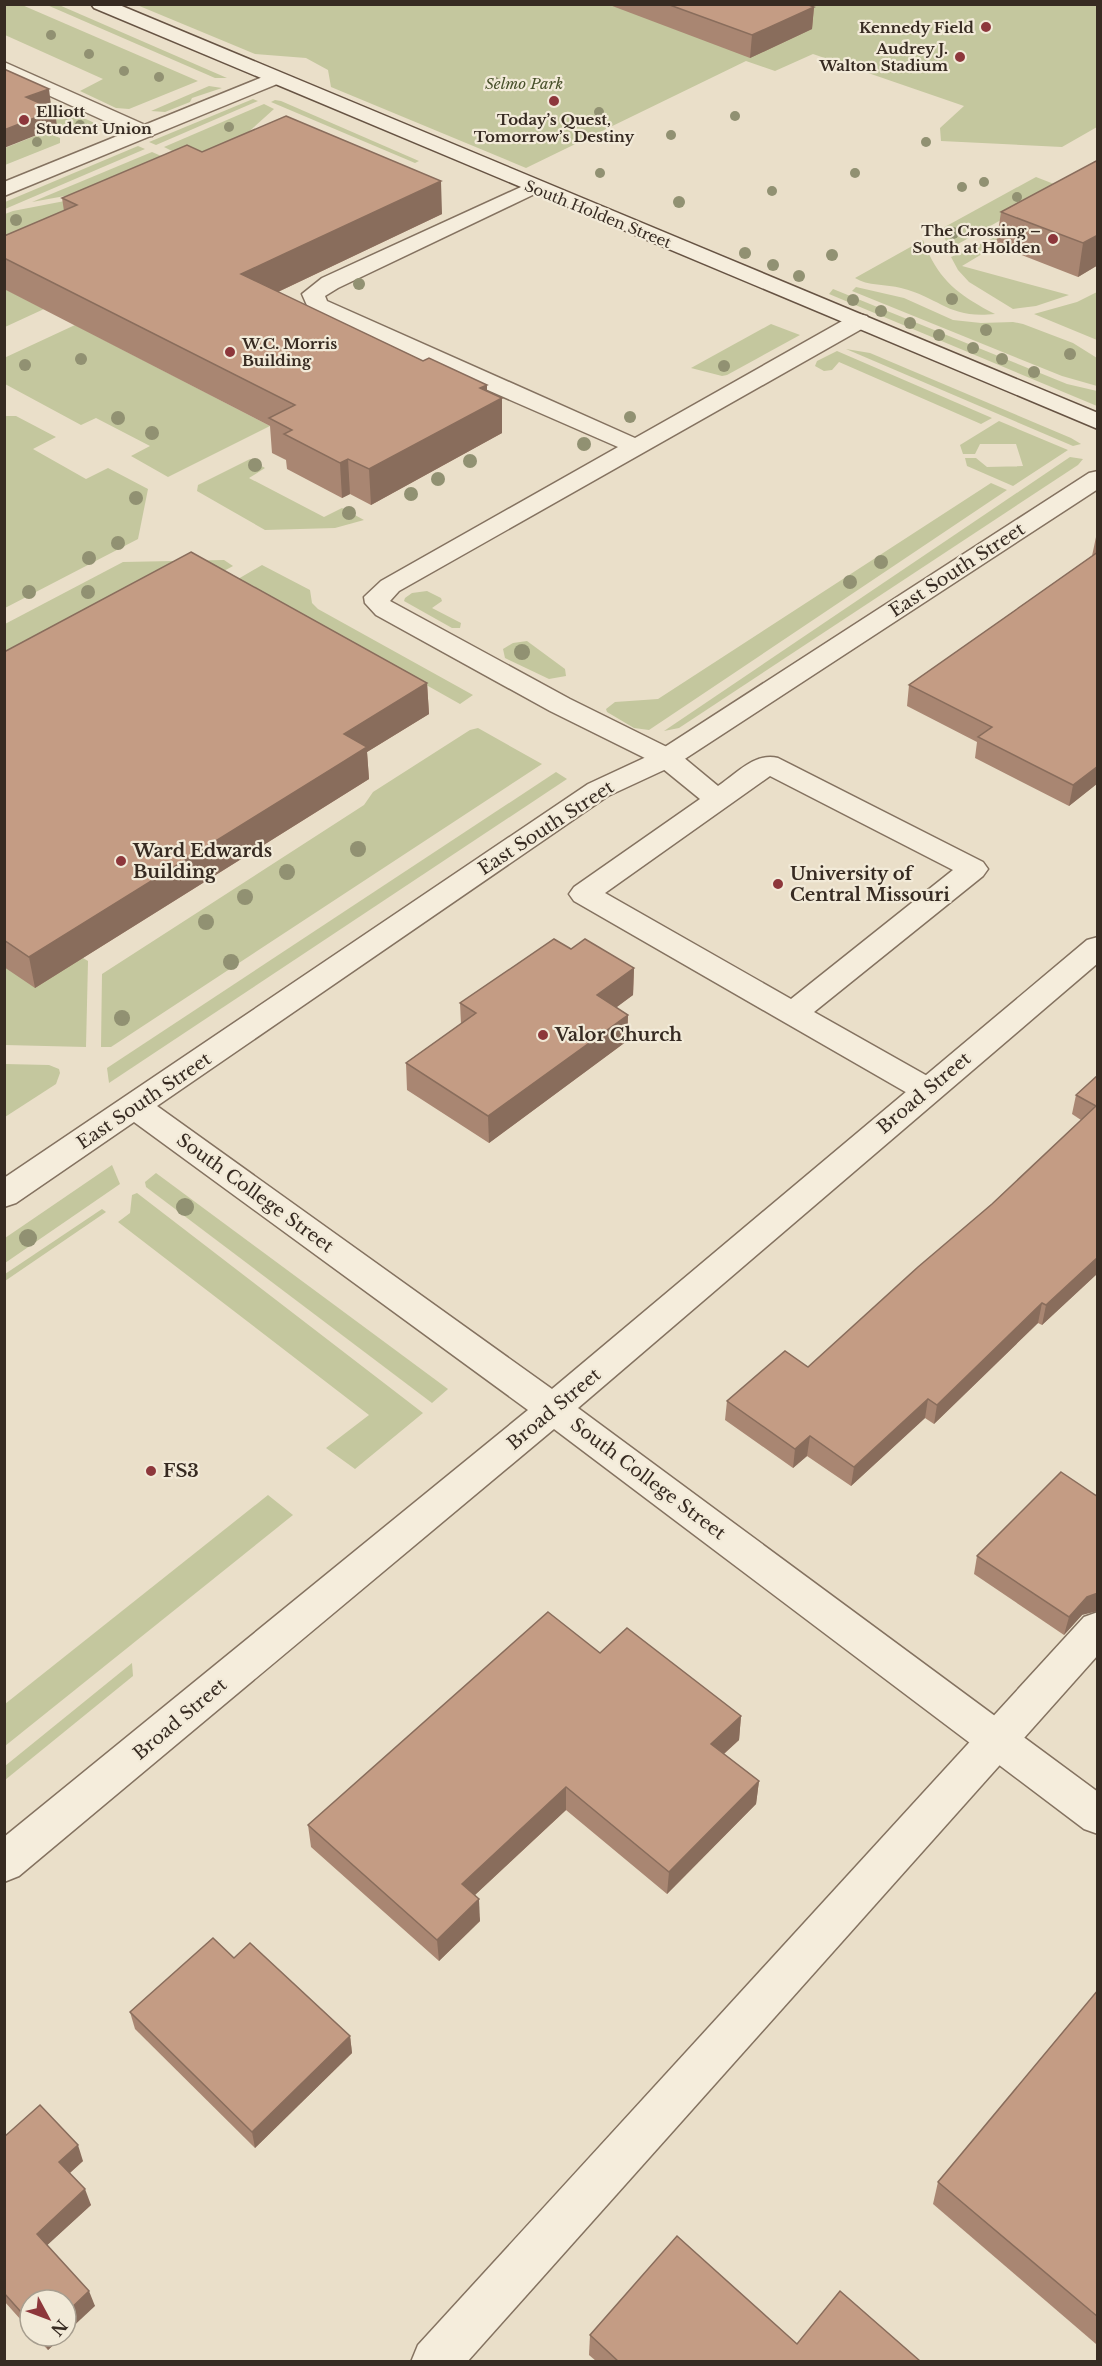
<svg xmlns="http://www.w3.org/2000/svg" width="1102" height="2366" viewBox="0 0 1102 2366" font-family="'Libre Baskerville',serif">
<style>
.green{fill:#c4c79e}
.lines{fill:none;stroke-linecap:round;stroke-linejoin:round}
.service-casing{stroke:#847260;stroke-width:3}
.minor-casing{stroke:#847260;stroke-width:3}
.secondary-casing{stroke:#665343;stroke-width:3}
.service{fill:#f5eddc;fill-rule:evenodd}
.minor{fill:#f5eddc;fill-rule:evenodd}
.secondary{fill:#f5eddc;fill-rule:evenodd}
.tree{fill:#919172}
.wall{fill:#a98672}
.shaded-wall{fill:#896d5c}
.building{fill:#c49c84;stroke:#896d5c;stroke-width:1.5}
.poi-dot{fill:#8d373b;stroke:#f2ead8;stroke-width:2}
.labels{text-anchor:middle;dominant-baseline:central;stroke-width:4.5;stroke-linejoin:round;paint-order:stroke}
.far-poi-label{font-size:15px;font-weight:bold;fill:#372b22;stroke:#f2ead8;text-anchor:end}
.far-park-label{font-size:15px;font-style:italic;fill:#48512b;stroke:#f2ead8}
.far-street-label{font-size:15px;fill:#372b22;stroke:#f2ead8}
.street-label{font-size:18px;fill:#372b22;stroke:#f2ead8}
.poi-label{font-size:18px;font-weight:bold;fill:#372b22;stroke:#f2ead8;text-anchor:start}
</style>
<rect width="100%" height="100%" fill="#eadfc9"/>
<!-- green -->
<g class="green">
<polygon points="5,4 22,5 198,81 129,109 116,108 80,91 103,79 5,35"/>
<polygon points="47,5 59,5 227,78 215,78"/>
<polygon points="137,5 1097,5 1097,127 1062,147 941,141 940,128 964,106 813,54 775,71 746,61 526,168 331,87 328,70 306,58 255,54"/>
<polygon points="209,86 222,88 192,98 190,102 165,112 151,111"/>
<polygon points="253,99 258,101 156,145 149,142"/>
<polygon points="275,100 281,101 419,161 415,163 271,102"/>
<path d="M49,102L101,126C67,140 60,128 29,114Z"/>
<polygon points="264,104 274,109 235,144 184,157 164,147"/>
<polygon points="45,132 60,138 60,143 5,165 5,148"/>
<polygon points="138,146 145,149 5,209 5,202"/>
<polygon points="152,152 182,165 163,178 32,202"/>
<polygon points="1094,168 949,249 941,229 1036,177 1054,184"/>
<polygon points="168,181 5,272 5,214 13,211"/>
<polygon points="1011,230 997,245 962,266 1069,295 1036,306 1013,309 969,282 958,270 951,257"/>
<path d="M923,240C938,280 958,295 995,314C948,319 941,298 901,288C887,284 867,286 855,278Z"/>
<polygon points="856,287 904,298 953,320 981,323 1013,322 1023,324 1073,343 1097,358 1097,386 1062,376 852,291"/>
<polygon points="5,289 44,309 5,327"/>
<polygon points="833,289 1067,384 1097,391 1097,406 829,294"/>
<polygon points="1097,292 1097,340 1034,314 1077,302"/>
<polygon points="771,324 800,335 727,375 722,376 691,368"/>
<polygon points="75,325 270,426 168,477 131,456 150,446 96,418 81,425 5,384 4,358"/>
<polygon points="846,349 870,353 1071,438 1081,444 1073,446"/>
<polygon points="837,351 992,418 981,424 839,362 832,370 824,371 815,366 817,361"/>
<polygon points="5,416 16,416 56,437 33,449 86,479 108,468 148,489 138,539 5,608"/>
<polygon points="999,421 1068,450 1013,486 967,466 965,458 976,458 987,467 1023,466 1016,444 980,444 975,454 963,454 960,445"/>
<polygon points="1070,457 1083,459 1078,465 679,728 664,731"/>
<polygon points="250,459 265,468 249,478 324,517 342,508 364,520 335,528 265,530 197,491 198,485"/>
<polygon points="991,483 1007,490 649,730 634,728 607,712 606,709 615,702 658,699"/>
<polygon points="224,560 233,566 5,691 5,624 123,562"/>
<polygon points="262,565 310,590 312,603 318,609 473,695 460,704 238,579"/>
<polygon points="427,591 441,598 442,601 432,608 461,623 460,628 452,628 404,601 405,598 412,593"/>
<polygon points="527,641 565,669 566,676 549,679 505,658 503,649 513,643"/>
<polygon points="478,728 542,764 111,1047 101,1047 102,974 364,805 373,792 470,730"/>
<polygon points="556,772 567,779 109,1083 107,1068"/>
<polygon points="83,958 88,961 86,1047 5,1045 5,967"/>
<polygon points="5,1064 49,1065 59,1069 60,1073 56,1084 5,1117"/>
<polygon points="112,1165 120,1184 5,1263 5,1238"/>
<polygon points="156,1173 448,1389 432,1403 146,1187 145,1182"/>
<polygon points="137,1193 423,1413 355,1469 326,1448 369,1415 118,1222 130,1213 132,1195"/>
<polygon points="102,1209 106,1212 5,1281 5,1274"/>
<polygon points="268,1495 293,1515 5,1746 5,1704"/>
<polygon points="132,1663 133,1676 5,1780 5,1766"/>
</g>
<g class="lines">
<defs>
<g id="service">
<polygon points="4,62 152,128 155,132 152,136 138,136 4,75"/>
<path d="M534,181L541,183L544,187L541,191L338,288L325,296L327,301L635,438L851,316L859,314L867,316L870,321L867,326L399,591L390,601L570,699L677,752L718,786C736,774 755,752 778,758L983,862L988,869L983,876L814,1012L938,1082L943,1090L938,1098L927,1101L916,1098L574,901L569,894L574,887L700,799L657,764L550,711L376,615L365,603L364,597L381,581L618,447L339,325L309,310L302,294L322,278ZM770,776L953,870L791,999L605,893Z"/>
<polygon points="1098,1612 1098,1655 467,2362 411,2362 418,2345 1084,1617"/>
</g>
<g id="minor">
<polygon points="275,72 282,74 285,78 282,82 4,196 4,182"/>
<polygon points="1098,471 1098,489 677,764 608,796 157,1106 552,1389 1087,940 1098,937 1098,963 578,1408 1098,1792 1098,1834 1084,1829 554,1429 19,1876 4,1882 4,1837 528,1410 134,1122 16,1203 4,1207 4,1178 588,784 657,752 1089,473"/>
</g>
<polygon id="secondary" points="91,4 117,4 1098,413 1098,429 94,8"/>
</defs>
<!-- service casing -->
<use href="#service" class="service-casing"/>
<!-- minor casing -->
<use href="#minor" class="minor-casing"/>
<!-- secondary casing -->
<use href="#secondary" class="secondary-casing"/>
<!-- service -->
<use href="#service" class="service"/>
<!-- minor -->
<use href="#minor" class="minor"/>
<!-- secondary -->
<use href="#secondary" class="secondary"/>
</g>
<!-- trees -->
<g class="tree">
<circle cx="51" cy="35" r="5"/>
<circle cx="89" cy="54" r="5"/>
<circle cx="124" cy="71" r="5"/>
<circle cx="159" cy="77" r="5"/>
<circle cx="495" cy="82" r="5"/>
<circle cx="599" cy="112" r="5"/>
<circle cx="735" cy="116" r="5"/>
<circle cx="80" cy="125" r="5"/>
<circle cx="229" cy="127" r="5"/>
<circle cx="671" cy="135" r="5"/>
<circle cx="37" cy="142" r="5"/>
<circle cx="926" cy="142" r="5"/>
<circle cx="600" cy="173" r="5"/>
<circle cx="855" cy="173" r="5"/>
<circle cx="984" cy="182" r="5"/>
<circle cx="962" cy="187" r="5"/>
<circle cx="772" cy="191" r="5"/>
<circle cx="1017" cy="197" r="5"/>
<circle cx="679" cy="202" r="6"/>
<circle cx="16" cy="220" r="6"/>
<circle cx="953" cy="233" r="6"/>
<circle cx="745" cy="253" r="6"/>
<circle cx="832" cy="255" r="6"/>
<circle cx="773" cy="265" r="6"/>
<circle cx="799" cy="276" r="6"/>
<circle cx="359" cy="284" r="6"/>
<circle cx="952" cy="299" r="6"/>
<circle cx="853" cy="300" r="6"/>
<circle cx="881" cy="311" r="6"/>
<circle cx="910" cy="323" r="6"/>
<circle cx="986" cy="330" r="6"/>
<circle cx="939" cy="335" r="6"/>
<circle cx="973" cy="348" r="6"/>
<circle cx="1070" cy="354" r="6"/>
<circle cx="81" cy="359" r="6"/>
<circle cx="1002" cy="359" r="6"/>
<circle cx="25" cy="365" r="6"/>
<circle cx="724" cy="366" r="6"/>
<circle cx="1034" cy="372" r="6"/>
<circle cx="630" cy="417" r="6"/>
<circle cx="118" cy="418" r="7"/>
<circle cx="152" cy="433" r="7"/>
<circle cx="584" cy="444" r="7"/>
<circle cx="470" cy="461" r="7"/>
<circle cx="255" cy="465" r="7"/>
<circle cx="438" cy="479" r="7"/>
<circle cx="411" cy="494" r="7"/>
<circle cx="136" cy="498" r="7"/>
<circle cx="349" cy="513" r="7"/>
<circle cx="118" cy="543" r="7"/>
<circle cx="89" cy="558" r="7"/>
<circle cx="881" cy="562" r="7"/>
<circle cx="850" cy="582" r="7"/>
<circle cx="29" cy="592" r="7"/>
<circle cx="88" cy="592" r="7"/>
<circle cx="522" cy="652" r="8"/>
<circle cx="358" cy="849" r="8"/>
<circle cx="287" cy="872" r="8"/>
<circle cx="245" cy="897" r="8"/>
<circle cx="206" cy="922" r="8"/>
<circle cx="231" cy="962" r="8"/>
<circle cx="122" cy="1018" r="8"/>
<circle cx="185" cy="1207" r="9"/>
<circle cx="28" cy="1238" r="9"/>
</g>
<!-- wall -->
<g class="wall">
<polygon points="607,4 806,4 814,7 812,29 750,58"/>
<polygon points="202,152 442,214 278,292 487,391 502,433 371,505 350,494 342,498 287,469 286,460 272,453 270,426 4,289 4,236 64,211 62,198"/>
<polygon points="1098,160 1098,265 1078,277 996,245 1001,212"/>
<polygon points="1098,536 1098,783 1069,806 975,758 977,742 907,706 909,685 1092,556 1096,537"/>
<polygon points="4,652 427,683 429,714 367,752 369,779 35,988 4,967"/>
<polygon points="571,949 634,968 633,995 616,1007 628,1015 627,1041 489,1143 407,1090 406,1063 461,1024 460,1003"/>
<polygon points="1098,1075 1098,1273 1042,1325 1038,1323 934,1424 925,1418 851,1486 807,1456 793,1468 725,1420 727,1401 808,1367 992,1204 1081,1120 1072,1114 1076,1095"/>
<polygon points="977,1556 1082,1615 1064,1635 974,1574"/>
<polygon points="741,1716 739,1740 724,1754 759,1781 756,1804 667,1894 566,1810 475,1895 480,1921 439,1961 311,1847 308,1825"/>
<polygon points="234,1958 350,2036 352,2053 255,2148 135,2029 130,2012"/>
<polygon points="1098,1990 1098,2341 1096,2344 933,2204 938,2182"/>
<polygon points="4,2137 83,2161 70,2173 91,2205 47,2245 95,2306 30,2300 30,2330 4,2301"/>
<polygon points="590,2335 797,2344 920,2361 596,2361 589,2355"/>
<polygon points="35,2336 63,2336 48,2350"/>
</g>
<!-- shaded-wall -->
<g class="shaded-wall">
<polygon points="814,7 812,29 750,58 752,35"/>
<polygon points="49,89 51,105 29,114 26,97"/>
<polygon points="55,110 57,127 4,148 4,130"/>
<polygon points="441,181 442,214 244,308 241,274"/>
<polygon points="1098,235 1098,265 1078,277 1083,243"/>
<polygon points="487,385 487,406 502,398 502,433 371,505 369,469 480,388"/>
<polygon points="348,459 350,494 342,498 340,463"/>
<polygon points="427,683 429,714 367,752 369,779 35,988 29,957 344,734"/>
<polygon points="1098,766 1098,783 1069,806 1073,785"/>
<polygon points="634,968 633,995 597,1022 597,995"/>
<polygon points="628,1015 627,1041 489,1143 488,1116"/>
<polygon points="1098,1257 1098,1273 1042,1325 1046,1305"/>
<polygon points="1042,1303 1038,1323 934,1424 937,1405"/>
<polygon points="928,1399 925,1418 851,1486 854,1467"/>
<polygon points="810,1436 807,1456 793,1468 795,1449"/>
<polygon points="1098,1593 1098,1611 1082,1615 1064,1635 1069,1617 1087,1597"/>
<polygon points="741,1716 739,1740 709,1767 711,1744"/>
<polygon points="759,1781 756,1804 667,1894 669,1872"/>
<polygon points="566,1787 566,1810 463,1906 462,1884"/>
<polygon points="479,1899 480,1921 439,1961 437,1940"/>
<polygon points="350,2036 352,2053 255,2148 252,2132"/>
<polygon points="78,2145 83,2161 64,2178 59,2162"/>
<polygon points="85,2189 91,2205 43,2249 37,2234"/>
<polygon points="89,2291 95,2306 66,2333 66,2313"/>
<polygon points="42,2336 63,2336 48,2350"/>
</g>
<!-- building -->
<g class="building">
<polygon points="667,4 806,4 814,7 752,35"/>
<polygon points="4,69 49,89 26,97 55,110 4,130"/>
<polygon points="286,116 441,181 241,274 423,361 429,358 487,385 480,388 502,398 369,469 348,459 340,463 284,434 292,430 269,418 295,405 4,258 4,236 77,205 62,198 187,145 202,152"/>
<polygon points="1098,160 1098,235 1083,243 1001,212"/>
<polygon points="191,552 427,683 344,734 367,747 29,957 4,940 4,652"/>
<polygon points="1098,552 1098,766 1073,785 978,737 992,727 909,685"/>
<polygon points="554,939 571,949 585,939 634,968 597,995 628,1015 488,1116 406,1063 476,1013 460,1003"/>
<polygon points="1098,1075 1098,1257 1046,1305 1042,1303 937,1405 928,1399 854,1467 810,1436 795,1449 727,1401 785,1351 808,1367 918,1267 992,1204 1096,1106 1076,1095"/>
<polygon points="1061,1472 1098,1497 1098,1593 1087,1597 1069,1617 977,1556"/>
<polygon points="548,1612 600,1653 627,1628 741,1716 711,1744 759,1781 669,1872 566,1787 462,1884 479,1899 437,1940 308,1825"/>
<polygon points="213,1938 234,1958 250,1943 350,2036 252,2132 130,2012"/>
<polygon points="1098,1990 1098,2317 938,2182"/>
<polygon points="40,2105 78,2145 59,2162 85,2189 37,2234 89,2291 66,2313 66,2300 30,2300 30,2322 4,2293 4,2137"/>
<polygon points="677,2236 797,2344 840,2291 920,2361 618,2361 590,2335"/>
</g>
<!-- markers -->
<g class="poi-dot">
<circle cx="986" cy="27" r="6"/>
<circle cx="960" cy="57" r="6"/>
<circle cx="554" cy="101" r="6"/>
<circle cx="24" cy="120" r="6"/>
<circle cx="1053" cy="239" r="6"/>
<circle cx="230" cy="352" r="6"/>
<circle cx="121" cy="861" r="6"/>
<circle cx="778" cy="884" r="6"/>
<circle cx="543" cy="1035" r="6"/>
<circle cx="151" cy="1471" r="6"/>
</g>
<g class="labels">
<!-- far-poi labels -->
<g class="far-poi-label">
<text x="974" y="27">Kennedy Field</text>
<text x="948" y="48">Audrey J.<tspan x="948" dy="17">Walton Stadium</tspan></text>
<text x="36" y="111" text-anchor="start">Elliott<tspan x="36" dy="17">Student Union</tspan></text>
<text x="554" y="119" text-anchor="middle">Today’s Quest,<tspan x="554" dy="17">Tomorrow’s Destiny</tspan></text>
<text x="1041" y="230">The Crossing –<tspan x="1041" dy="17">South at Holden</tspan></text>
<text x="242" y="343" text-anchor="start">W.C. Morris<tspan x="242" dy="17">Building</tspan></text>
</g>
<!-- far-park labels -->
<g class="far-park-label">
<text x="524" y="83">Selmo Park</text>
</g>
<!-- far-street labels -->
<g class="far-street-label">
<text transform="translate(598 214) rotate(22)">South Holden Street</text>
</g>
<!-- street labels -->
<g class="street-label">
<text transform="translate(957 570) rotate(-33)">East South Street</text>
<text transform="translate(546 828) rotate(-33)">East South Street</text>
<text transform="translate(924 1093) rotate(-40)">Broad Street</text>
<text transform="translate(144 1101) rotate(-34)">East South Street</text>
<text transform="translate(255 1193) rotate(36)">South College Street</text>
<text transform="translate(554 1409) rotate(-40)">Broad Street</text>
<text transform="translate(648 1479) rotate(37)">South College Street</text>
<text transform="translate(180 1719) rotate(-40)">Broad Street</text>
</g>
<!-- poi labels -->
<g class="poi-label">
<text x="133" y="851">Ward Edwards<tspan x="133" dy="21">Building</tspan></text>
<text x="790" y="874">University of<tspan x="790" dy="21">Central Missouri</tspan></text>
<text x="555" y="1035">Valor Church</text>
<text x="163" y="1471">FS3</text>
</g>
</g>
<!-- border -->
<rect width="1102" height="2366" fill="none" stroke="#372b22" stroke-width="12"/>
<!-- north arrow -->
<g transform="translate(48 2318) rotate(131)"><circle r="28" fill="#f2ead8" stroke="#a79e8f" stroke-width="1.5"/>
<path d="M0-4.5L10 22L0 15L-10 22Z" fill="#8d373b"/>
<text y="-9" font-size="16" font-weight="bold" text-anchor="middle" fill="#372b22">N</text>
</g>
</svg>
